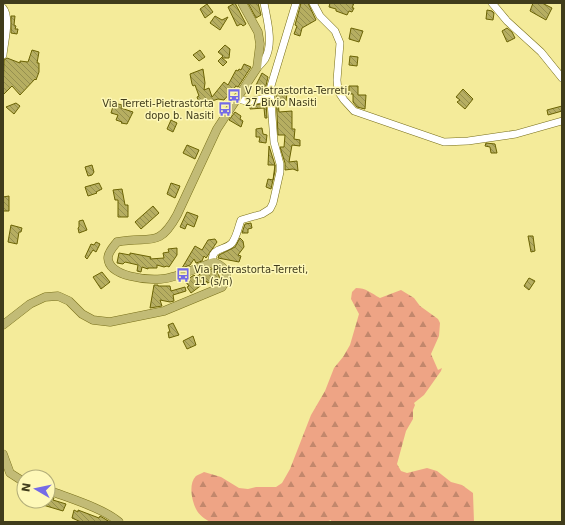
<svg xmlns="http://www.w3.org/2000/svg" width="565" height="525" viewBox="0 0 565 525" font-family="'DejaVu Sans',sans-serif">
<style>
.forest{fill:url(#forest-firs)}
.building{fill:url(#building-back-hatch);stroke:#6b6304}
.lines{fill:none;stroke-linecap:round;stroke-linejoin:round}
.minor-casing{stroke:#776e19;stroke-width:8}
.major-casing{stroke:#7a711b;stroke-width:9}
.minor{stroke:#fff;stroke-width:7}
.major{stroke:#c2bb76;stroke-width:8}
.labels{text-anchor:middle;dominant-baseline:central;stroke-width:3;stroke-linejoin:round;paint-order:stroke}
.poi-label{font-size:10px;fill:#403c1b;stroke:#fef8b8;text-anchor:start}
</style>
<defs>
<pattern id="forest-firs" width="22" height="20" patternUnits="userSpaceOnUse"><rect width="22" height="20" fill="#eea485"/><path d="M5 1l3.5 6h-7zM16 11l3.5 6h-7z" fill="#c2876c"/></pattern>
<pattern id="building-back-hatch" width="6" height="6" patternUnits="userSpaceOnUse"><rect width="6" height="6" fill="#b6ae61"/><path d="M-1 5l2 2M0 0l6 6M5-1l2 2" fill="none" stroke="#958f4f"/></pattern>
</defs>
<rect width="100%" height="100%" fill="#f4eb9a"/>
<!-- forest -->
<path class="forest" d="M356,288C366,288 371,293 380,298L401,290L414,298L420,306L438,319L440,323L439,336L431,354L438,370L442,368L441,371L424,395L414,403L415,405L413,410V419L406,431L397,464L401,471L407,473L427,468L437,471L451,482L462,485L473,493L474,522H331V520L326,522H210C205,519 199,515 196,509C192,501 188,484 196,476C198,475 202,473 204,472L221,477L239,488L248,489L256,487H276L282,483L290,469L311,415L325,391L334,368L343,357L350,345L359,314L351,299L352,292Z"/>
<!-- building -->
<g class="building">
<polygon points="235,3 246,24 243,26 241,24 237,26 228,7"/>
<polygon points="248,3 258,3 261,15 256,18"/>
<polygon points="301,3 308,3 316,20 302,28 300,36 294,34 297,26 295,25"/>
<polygon points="330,3 354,3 352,8 354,8 352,12 349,11 347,15 336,11 336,9 329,7"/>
<polygon points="533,3 542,3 552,8 546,20 530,11"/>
<polygon points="207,4 213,12 205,18 200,9"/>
<polygon points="487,10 492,11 494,13 493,20 486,19"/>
<polygon points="11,16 15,16 14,25 16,26 15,29 18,29 17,34 11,33"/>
<polygon points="215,16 222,20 228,17 220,30 210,23"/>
<polygon points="351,28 363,31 359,42 349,39"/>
<polygon points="507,28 512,32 515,38 507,42 502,31"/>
<polygon points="225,45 230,49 229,58 222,58 227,62 223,66 218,61 223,56 218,52"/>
<polygon points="32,50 39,52 37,63 39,63 39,72 36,80 35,79 20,95 12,86 3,95 4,60 7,58 20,63 20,61 28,62"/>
<polygon points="200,50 205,57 199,61 193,55"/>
<polygon points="350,56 358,57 357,66 349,65"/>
<polygon points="244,64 251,67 238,87 236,86 224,100 218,99 200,105 197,97 199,96 195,85 193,86 192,84 190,74 203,69 205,83 204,90 209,88 212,97 224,82 228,85 236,70 238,71 239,69 241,70"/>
<polygon points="262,73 268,77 265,90 256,85"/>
<polygon points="349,86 358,86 358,95 366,95 365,109 357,107 353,102 353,94 349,94"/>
<polygon points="463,89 473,99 465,109 457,102 460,100 456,97"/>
<polygon points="276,93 287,93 286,101 278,101 279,112 292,111 292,129 295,129 294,139 300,140 300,146 292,145 289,162 297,161 298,171 293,169 285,170 285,163 280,147 284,147 285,135 278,135"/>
<polygon points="16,103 20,106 14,114 6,107"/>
<polygon points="114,103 122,105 121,108 133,112 127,124 121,123 122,122 116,120 118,115 111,113"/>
<polygon points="266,103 267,118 265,118 264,108 250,109 250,106"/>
<polygon points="562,106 562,111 548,115 547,110"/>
<polygon points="235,112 241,116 240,119 243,121 241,127 229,120"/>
<polygon points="171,120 177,123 173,132 167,129"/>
<polygon points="262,128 263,134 267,135 266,143 259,142 260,137 256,137 256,129"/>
<polygon points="486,143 495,144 497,153 491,153 490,147 485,146"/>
<polygon points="187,145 199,150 195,159 183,153"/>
<polygon points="269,146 275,165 275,171 271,189 266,187 268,179 273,180 275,165 268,165"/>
<polygon points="92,165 94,172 92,175 88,176 85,167"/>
<polygon points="99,183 102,189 96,192 97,193 88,196 85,187"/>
<polygon points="171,183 180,186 175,198 167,194"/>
<polygon points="122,189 125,205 128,205 128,217 118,217 118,200 115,200 113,190"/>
<polygon points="9,196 9,211 3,211 3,197"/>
<polygon points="153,206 159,213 141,229 135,222"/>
<polygon points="187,212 198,216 194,227 187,224 185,229 180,227"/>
<polygon points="83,220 87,230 79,233 78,228 79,227 79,221"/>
<polygon points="251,223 252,228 248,229 248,233 242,233 245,224"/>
<polygon points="11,225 22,228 21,232 19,232 17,244 8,242"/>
<polygon points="528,236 533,236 535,251 531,252"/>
<polygon points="240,238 243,241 244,247 238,255 241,256 239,262 218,258 219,255 235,247"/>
<polygon points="215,239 217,242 206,258 204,256 202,261 196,263 194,259 190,265 182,268 195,246 202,250 208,240"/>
<polygon points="96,242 100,244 96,252 93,250 87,259 85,257 91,244 94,245"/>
<polygon points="177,248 177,255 169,267 167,266 164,267 157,265 157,268 148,268 148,269 142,267 141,272 137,271 138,265 125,262 123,264 117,263 119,253 130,255 130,253 151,257 150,259 164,258 163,253 169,252 168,249"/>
<polygon points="214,268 217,270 220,279 219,281 212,284 211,282 207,283 207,281 191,293 187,287 189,286 185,281 194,275 196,277 203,272"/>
<polygon points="102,272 110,282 101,289 93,277"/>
<polygon points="529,278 535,281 529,290 524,286"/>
<polygon points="154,285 158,285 158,286 170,286 171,291 185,287 186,291 173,295 174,301 170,302 160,300 162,306 150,308"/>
<polygon points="173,323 179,335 169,338 168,332 170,332 168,325"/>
<polygon points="193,336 196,345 187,349 183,341"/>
<polygon points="48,496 54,498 53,500 66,504 63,511 43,505 44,501 48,501"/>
<polygon points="74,510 78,512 78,510 99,518 100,516 110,522 81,522 72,518"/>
</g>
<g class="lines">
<defs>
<g id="minor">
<polyline points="313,3 320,16 335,31 340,43 337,80 338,91 344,100 354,111 444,142 468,141 516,134 562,121"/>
<polyline points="492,3 507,21 541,52 562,78"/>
<path d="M3,8C11,17 4,43 3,55"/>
<path d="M257,68C260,65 263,62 265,59C274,43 267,20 264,3"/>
<path d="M238,98C247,104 262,100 271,95"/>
<path d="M212,263C211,246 225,251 232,243C237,236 238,228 241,220L262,214L270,209L273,203L280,172V164L274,142L270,89L296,3"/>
</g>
<g id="major">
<path d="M3,325L30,304L45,297L58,296L69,301L82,314L93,320L110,322L164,311L222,287C230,275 227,268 214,262C198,267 177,278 161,279C147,280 109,277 108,258C108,252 114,246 117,242C149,235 158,250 177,215L217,129L257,68L260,44L258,32L242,3"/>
<polyline points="3,454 10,473 24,482"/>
<path d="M48,490C68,498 103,508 119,522"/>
</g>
</defs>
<!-- minor casing -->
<use href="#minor" class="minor-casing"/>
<!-- major casing -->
<use href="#major" class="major-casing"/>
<!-- minor -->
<use href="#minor" class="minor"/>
<!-- major -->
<use href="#major" class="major"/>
</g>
<!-- icons -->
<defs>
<symbol id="bus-bare" viewBox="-9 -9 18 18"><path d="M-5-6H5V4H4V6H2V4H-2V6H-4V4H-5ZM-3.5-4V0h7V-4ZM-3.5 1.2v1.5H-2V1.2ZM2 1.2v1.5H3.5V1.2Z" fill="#756be6" stroke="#fef8b8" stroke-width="2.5" paint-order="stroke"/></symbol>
</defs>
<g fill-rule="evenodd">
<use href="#bus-bare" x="224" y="86" width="20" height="20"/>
<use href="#bus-bare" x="215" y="99" width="20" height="20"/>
<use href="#bus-bare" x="173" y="265" width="20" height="20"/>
</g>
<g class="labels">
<!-- poi labels -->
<g class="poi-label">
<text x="245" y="90">V Pietrastorta-Terreti,<tspan x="245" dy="12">27 Bivio Nasiti</tspan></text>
<text x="214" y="103" text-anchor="end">Via Terreti-Pietrastorta<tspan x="214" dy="12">dopo b. Nasiti</tspan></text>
<text x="194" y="269">Via Pietrastorta-Terreti,<tspan x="194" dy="12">11 (s/n)</tspan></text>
</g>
</g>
<!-- border -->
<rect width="565" height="525" fill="none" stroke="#403c1b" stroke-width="8"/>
<!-- north arrow -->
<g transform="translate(36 489) rotate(279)"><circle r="19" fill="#fef8b8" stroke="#b2ad79"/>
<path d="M0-3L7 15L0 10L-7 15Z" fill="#756be6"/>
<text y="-6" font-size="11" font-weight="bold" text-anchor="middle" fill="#403c1b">N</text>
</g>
</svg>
